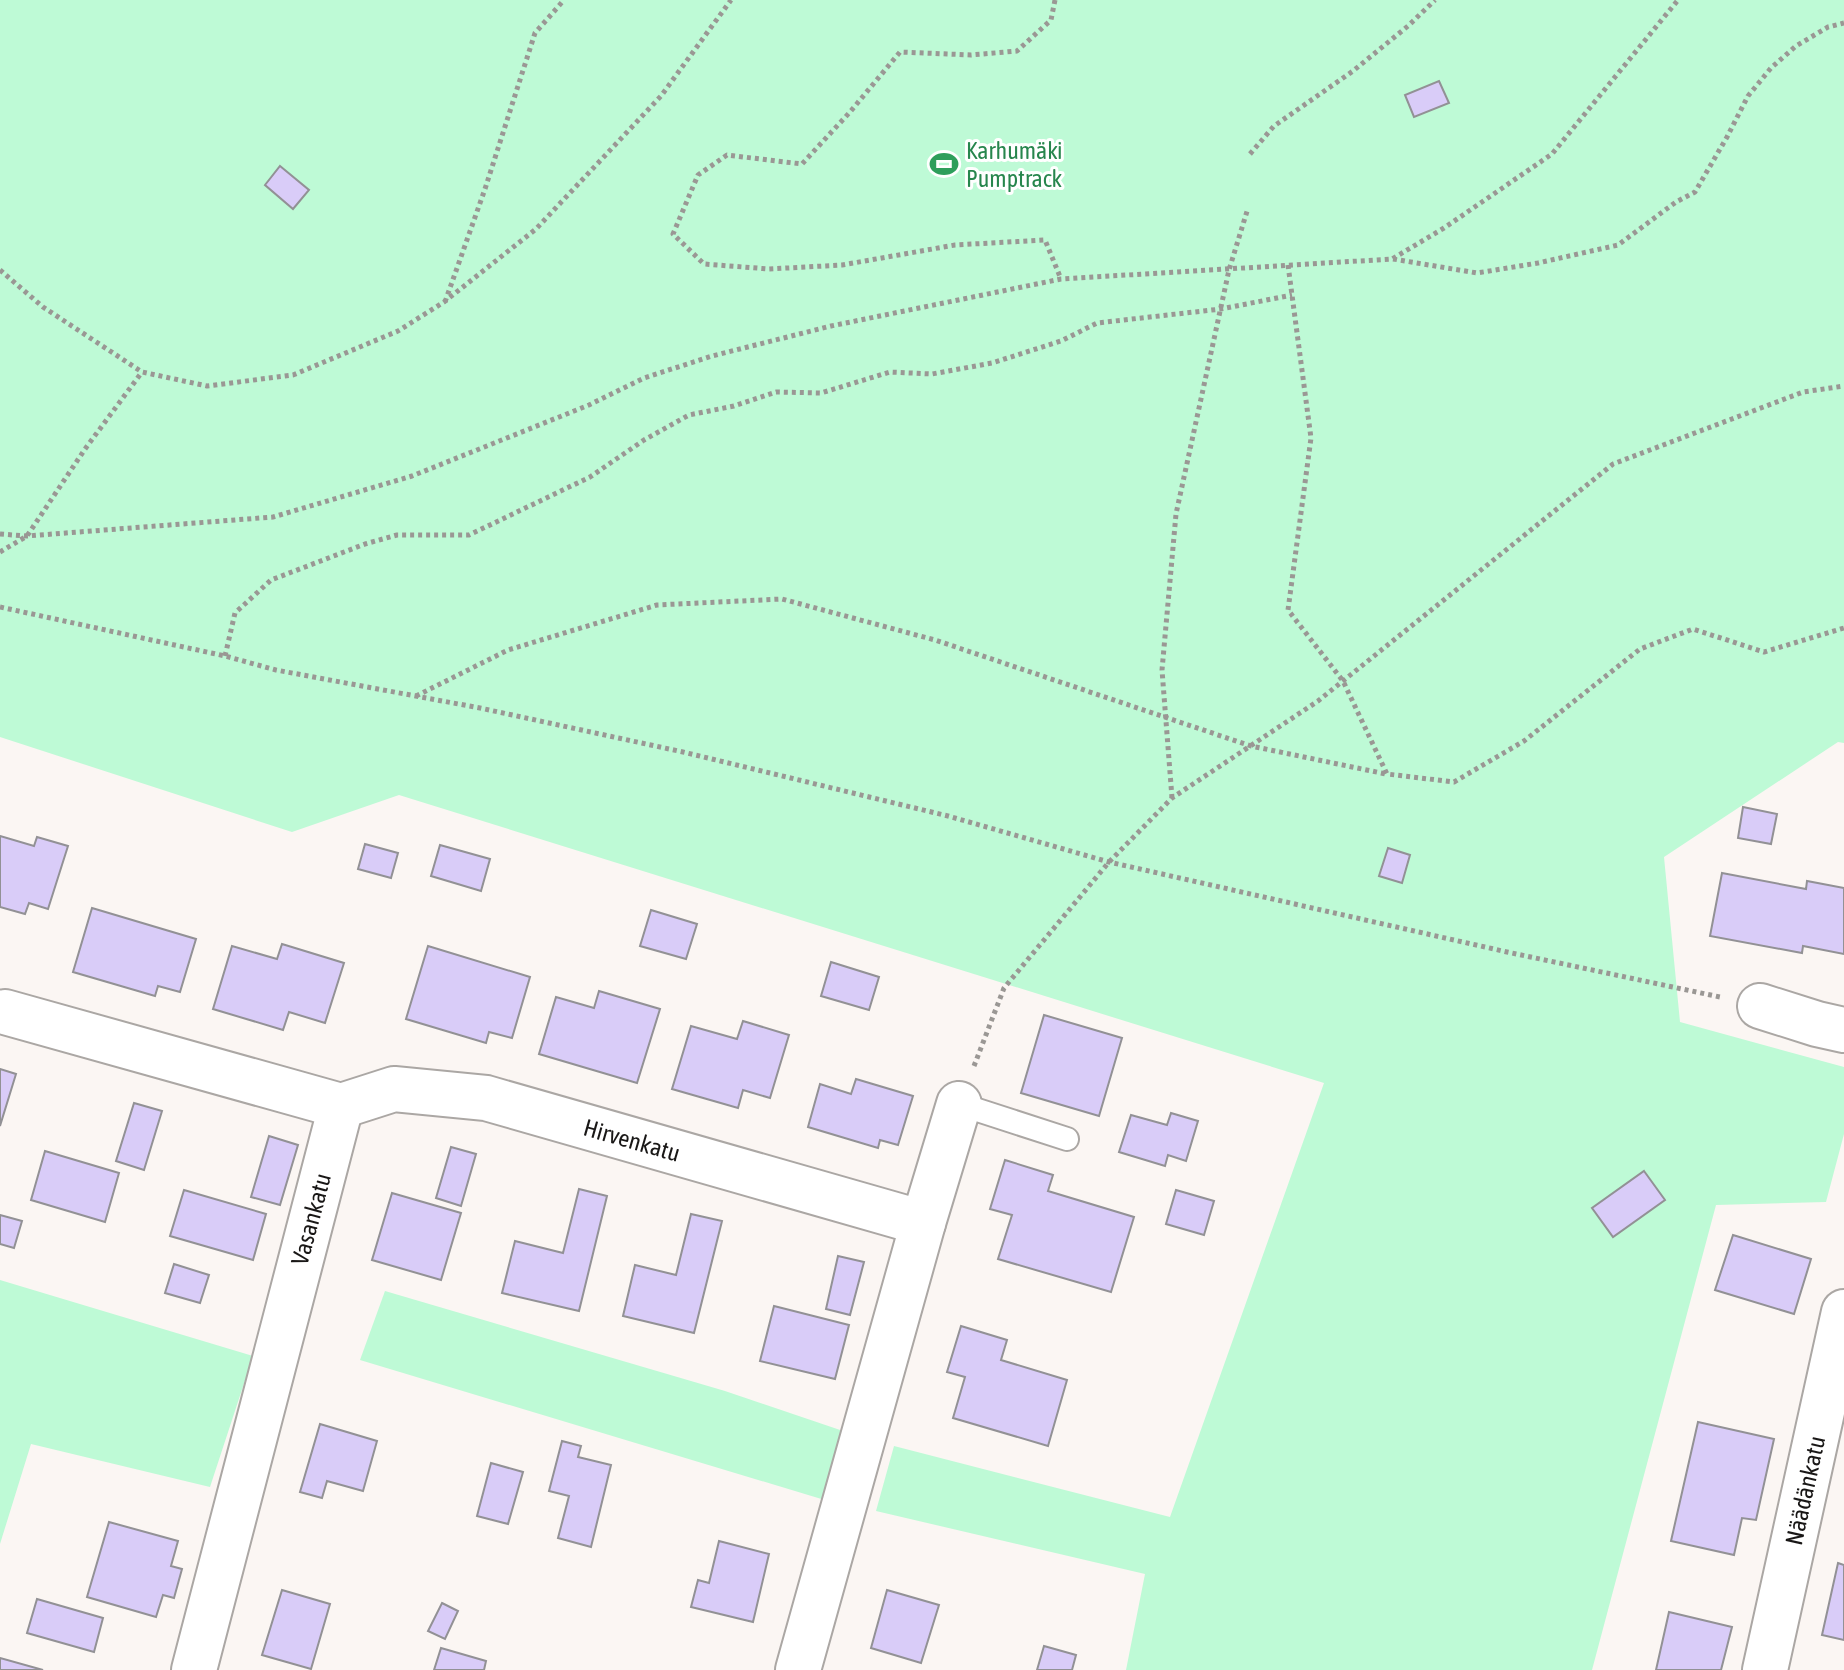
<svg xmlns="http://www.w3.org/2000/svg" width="1844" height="1670" viewBox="0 0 1844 1670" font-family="'Asap Condensed',sans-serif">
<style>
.green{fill:#befad6}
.building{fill:#d9ccf8;stroke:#929195;stroke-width:2}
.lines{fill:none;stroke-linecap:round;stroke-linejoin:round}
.service-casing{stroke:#aba7a4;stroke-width:26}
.minor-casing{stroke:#aba7a4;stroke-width:48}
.path{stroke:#9a9794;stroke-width:5;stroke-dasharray:4 4;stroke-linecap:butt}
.service{stroke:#fff;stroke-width:22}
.minor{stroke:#fff;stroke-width:44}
.labels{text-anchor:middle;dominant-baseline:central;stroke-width:6;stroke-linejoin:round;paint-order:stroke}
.leisure-label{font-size:24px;fill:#27864d;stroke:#fff;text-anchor:start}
.street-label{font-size:24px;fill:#191716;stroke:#fff}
</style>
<rect width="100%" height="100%" fill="#fbf6f3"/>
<!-- green -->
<g class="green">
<polygon points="0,0 1844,0 1844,743 1838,742 1664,857 1680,1022 1844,1067 1844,1134 1826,1202 1716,1205 1592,1670 1126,1670 1145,1574 876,1511 894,1446 1170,1517 1324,1083 399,795 292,832 0,737"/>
<polygon points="0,1280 253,1356 210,1487 31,1444 0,1544"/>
<polygon points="385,1291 725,1391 849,1433 828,1501 360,1360"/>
</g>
<!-- building -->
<g class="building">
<polygon points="1439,81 1449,103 1414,117 1405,95"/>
<polygon points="280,166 309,190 293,209 265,185"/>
<polygon points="1743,807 1777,814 1771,844 1738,838"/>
<polygon points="0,836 34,846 37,837 68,846 48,909 29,903 25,914 0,907"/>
<polygon points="365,844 398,853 391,878 358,869"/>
<polygon points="440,845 490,859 481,891 431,876"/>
<polygon points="1388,848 1410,855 1402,883 1379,876"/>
<polygon points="1722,873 1806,889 1807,881 1844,888 1844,954 1803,946 1802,953 1710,936"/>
<polygon points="92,908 196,939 180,992 158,986 155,996 73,972"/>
<polygon points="651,910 697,924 686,959 640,946"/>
<polygon points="282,944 344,963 325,1023 289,1012 283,1030 213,1009 232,946 277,959"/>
<polygon points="428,946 530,977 512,1038 489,1032 486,1043 406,1019"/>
<polygon points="831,962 879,977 869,1010 821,996"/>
<polygon points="599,991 660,1009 637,1083 539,1054 556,997 594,1008"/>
<polygon points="1044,1015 1122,1038 1099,1116 1021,1093"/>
<polygon points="743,1021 789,1035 770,1098 743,1090 738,1108 672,1089 691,1026 737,1039"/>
<polygon points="0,1069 16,1074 0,1126"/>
<polygon points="856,1079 913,1096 898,1145 880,1140 878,1148 808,1127 820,1084 851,1094"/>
<polygon points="134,1103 162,1111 144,1170 116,1161"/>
<polygon points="1171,1113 1198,1121 1186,1161 1168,1155 1165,1166 1119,1152 1131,1115 1167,1125"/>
<polygon points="269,1136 298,1145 280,1205 251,1197"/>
<polygon points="451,1147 476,1154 461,1206 436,1198"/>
<polygon points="45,1151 119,1173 105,1222 31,1200"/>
<polygon points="1005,1160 1053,1175 1048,1191 1134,1217 1111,1292 998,1259 1012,1215 990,1209"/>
<polygon points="1644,1171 1665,1200 1613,1237 1592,1208"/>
<polygon points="579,1189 607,1196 579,1311 502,1293 515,1241 563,1253"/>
<polygon points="184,1190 266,1214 253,1260 170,1236"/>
<polygon points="1176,1190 1214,1201 1204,1235 1166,1224"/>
<polygon points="392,1193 461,1213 441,1280 372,1260"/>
<polygon points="691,1214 722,1221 694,1333 623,1316 635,1265 676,1275"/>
<polygon points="0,1215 22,1221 14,1248 0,1244"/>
<polygon points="1733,1235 1811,1259 1794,1314 1715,1290"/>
<polygon points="838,1256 864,1262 850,1315 826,1309"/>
<polygon points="174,1264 209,1275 200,1303 165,1293"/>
<polygon points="774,1306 849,1325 835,1379 760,1361"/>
<polygon points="961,1326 1007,1340 1001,1360 1067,1380 1048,1446 953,1418 965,1377 947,1372"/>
<polygon points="1698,1422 1774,1439 1756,1520 1742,1518 1734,1555 1671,1541"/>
<polygon points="320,1424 377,1441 363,1491 327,1481 322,1498 300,1492"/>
<polygon points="562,1441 581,1446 578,1457 611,1465 591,1547 558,1538 569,1496 549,1491"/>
<polygon points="491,1463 523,1472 508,1524 477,1516"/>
<polygon points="109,1522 178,1541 171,1566 182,1569 174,1598 163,1595 156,1617 87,1597"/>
<polygon points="719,1541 769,1554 753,1622 691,1607 698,1580 709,1583"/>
<polygon points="1838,1563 1844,1565 1844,1640 1822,1635"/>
<polygon points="282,1590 330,1604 311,1669 262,1655"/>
<polygon points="887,1590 939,1605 921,1663 871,1648"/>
<polygon points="37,1599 103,1618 94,1652 27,1633"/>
<polygon points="442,1603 458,1611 445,1639 428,1631"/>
<polygon points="1669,1612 1732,1627 1721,1670 1656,1670"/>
<polygon points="1044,1646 1076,1655 1072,1670 1037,1670"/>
<polygon points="441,1648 486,1661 484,1670 434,1670"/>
<polygon points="0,1658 43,1670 0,1670"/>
</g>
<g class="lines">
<defs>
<polyline id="service" points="959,1104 1067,1139"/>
<g id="minor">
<polyline points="1760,1006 1817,1024 1844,1030"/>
<polyline points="5,1012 341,1106 194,1670"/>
<path id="s1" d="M341,1106L394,1089L486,1098L923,1223L798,1670"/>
<polyline points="923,1223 959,1104"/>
<path id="s2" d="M1765,1670L1844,1312"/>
</g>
</defs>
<!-- service casing -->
<use href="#service" class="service-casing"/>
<!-- minor casing -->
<use href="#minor" class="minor-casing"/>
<!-- path -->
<g class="path">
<polyline points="1055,0 1051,20 1017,51 971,55 900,52 850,112 802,164 727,155 698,175 673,234 704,264 769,269 842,265 955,245 1045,240 1061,279"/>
<polyline points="1250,154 1274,126 1353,71 1408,26 1435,0"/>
<polyline points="1393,259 1477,273 1538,263 1618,245 1676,202 1695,192 1727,137 1748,96 1771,68 1796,46 1828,27 1844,23"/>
<polyline points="1288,265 1311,438 1288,610 1343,681 1387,774 1454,782 1524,741 1640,649 1693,629 1764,652 1844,628"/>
<polyline points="0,270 43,307 142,372 207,386 293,375 398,331 444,302 536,229 661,96 731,0"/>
<polyline points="445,302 485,189 535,33 564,0"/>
<polyline points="0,534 27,536 273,517 412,476 589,405 644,378 712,356 831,326 1061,279 1392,259 1444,228 1552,154 1678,0"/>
<polyline points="0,552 27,536 85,449 142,372"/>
<polyline points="0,607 225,656 276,670 480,708 683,752 948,816 1109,862 1507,952 1720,997"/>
<polyline points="225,656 235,613 271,580 365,544 397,535 469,535 590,477 644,440 689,415 734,406 776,392 821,393 890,372 932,374 992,363 1061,341 1097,323 1221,309 1292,295"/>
<polyline points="416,696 508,650 657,605 782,599 935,640 1251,746 1386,774"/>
<polyline points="1172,798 1162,670 1176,514 1229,270 1248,208"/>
<polyline points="974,1066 1004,988 1109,862 1172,798 1318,701 1613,464 1803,392 1844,386"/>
</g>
<!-- service -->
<use href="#service" class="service"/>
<!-- minor -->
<use href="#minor" class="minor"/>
</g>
<!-- icons -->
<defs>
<symbol id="stadium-bare" viewBox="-9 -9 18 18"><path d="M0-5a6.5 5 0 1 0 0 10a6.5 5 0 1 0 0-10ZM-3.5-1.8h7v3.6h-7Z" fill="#2e9e5b" stroke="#fff" stroke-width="2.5" paint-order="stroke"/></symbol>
</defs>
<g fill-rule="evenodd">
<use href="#stadium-bare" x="924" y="144" width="40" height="40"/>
</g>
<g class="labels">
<!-- leisure labels -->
<g class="leisure-label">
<text x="966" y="150">Karhumäki<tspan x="966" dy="28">Pumptrack</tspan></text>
</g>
<!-- street labels -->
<g class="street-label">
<text stroke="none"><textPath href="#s1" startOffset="300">Hirvenkatu</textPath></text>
<text transform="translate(311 1219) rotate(-75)">Vasankatu</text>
<text stroke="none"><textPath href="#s2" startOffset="184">Näädänkatu</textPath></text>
</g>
</g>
</svg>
